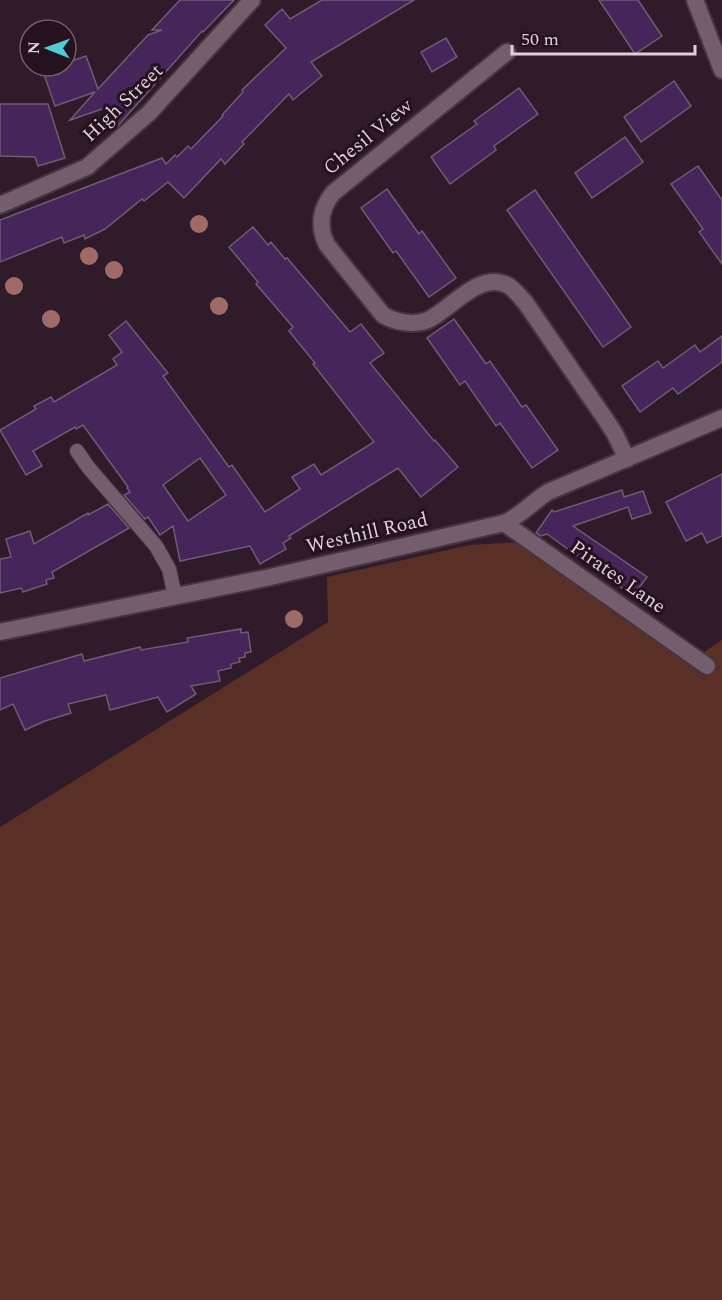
<svg xmlns="http://www.w3.org/2000/svg" width="722" height="1300" viewBox="0 0 722 1300" font-family="Spectral,serif">
<style>
.green{fill:#5a2f26}
.building{fill:#46265a;stroke:#6b5e74;stroke-width:1.5;fill-rule:evenodd}
.lines{fill:none;stroke-linecap:round;stroke-linejoin:round}
.service-casing{stroke:#463642;stroke-width:16}
.minor-casing{stroke:#463642;stroke-width:20}
.service{stroke:#745d6c;stroke-width:14}
.minor{stroke:#745d6c;stroke-width:16}
.tree{fill:#a06b67}
.labels{text-anchor:middle;dominant-baseline:central;stroke-width:6;stroke-linejoin:round;paint-order:stroke}
.street-label{font-size:20px;fill:#ded0d9;stroke:#25121f}
</style>
<rect width="100%" height="100%" fill="#2f1b29"/>
<!-- green -->
<polygon class="green" points="520,542 694,659 722,640 722,1300 0,1300 0,827 328,622 327,577 470,545"/>
<!-- building -->
<g class="building">
<polygon points="180,0 234,0 203,32 202,31 115,129 108,107 70,120 95,92 55,106 43,71 59,66 66,66 66,63 86,56 98,89 148,35 162,30 152,30"/>
<polygon points="322,0 414,0 311,62 322,76 293,100 289,94 242,142 244,144 225,164 221,159 184,198 168,182 144,201 142,199 105,229 85,239 84,235 64,243 62,237 0,262 0,220 162,158 166,164 175,155 177,157 188,146 191,149 223,116 222,115 243,92 242,90 286,48 265,25 282,9 290,19"/>
<polygon points="599,0 638,0 662,36 635,54"/>
<polygon points="446,38 457,57 432,72 421,52"/>
<polygon points="674,81 691,106 641,142 624,117"/>
<polygon points="519,88 538,114 494,146 496,150 450,184 431,157 477,124 474,121"/>
<polygon points="0,104 48,104 65,158 38,166 35,157 0,156"/>
<polygon points="625,137 643,162 592,198 575,173"/>
<polygon points="698,166 722,200 722,264 699,232 703,229 671,184"/>
<polygon points="387,189 419,234 422,231 456,278 429,297 396,251 393,253 361,208"/>
<polygon points="535,190 631,327 603,347 507,210"/>
<path d="M253,227L268,245L271,242L285,259L287,258L350,332L361,324L384,353L370,363L434,441L435,440L458,467L421,497L398,468L289,536L291,538L283,543L286,549L260,564L250,546L180,561L173,526L160,535L148,517L145,519L124,495L130,492L127,488L128,487L83,425L76,429L75,427L33,451L42,466L26,475L0,430L36,409L34,406L51,397L54,402L117,365L113,359L122,352L109,335L126,321L168,373L163,376L229,467L232,465L265,512L300,489L292,477L314,464L321,475L374,442L313,364L315,363L289,331L293,327L256,284L258,282L229,247ZM200,458L226,495L188,521L163,485Z"/>
<polygon points="454,319 486,364 490,361 522,407 526,405 558,450 532,468 500,423 496,426 465,381 460,385 427,338"/>
<polygon points="722,336 722,362 678,394 673,388 640,412 622,386 658,361 663,368 695,345 700,352"/>
<polygon points="722,474 722,536 707,543 702,533 686,541 666,502"/>
<polygon points="622,490 624,497 643,491 651,513 632,519 628,507 573,526 647,577 633,596 547,534 541,536 536,533 552,510 554,512"/>
<polygon points="108,504 129,528 52,572 54,578 46,580 47,584 23,592 21,588 0,593 0,559 11,557 6,539 30,531 34,544 88,513 88,515"/>
<polygon points="241,629 241,633 248,632 251,652 245,653 245,657 239,658 240,662 231,664 231,668 218,671 220,681 191,686 196,694 167,712 158,697 110,710 106,695 68,704 71,713 45,721 25,730 13,704 0,710 0,678 82,654 84,661 140,647 141,650 188,642 187,638"/>
</g>
<g class="lines">
<defs>
<polyline id="service" points="77,451 88,467 156,546 169,569 175,596"/>
<g id="minor">
<polyline points="695,0 722,70"/>
<path d="M507,52L333,193C320,209 318,227 327,245L383,315C395,322 414,326 428,320C450,310 477,273 505,284C513,287 519,296 525,302L606,420L615,434L627,459"/>
<polyline points="0,205 87,167 149,113 252,0"/>
<polyline points="504,523 707,666"/>
<path d="M0,632L266,578L504,523C521,516 532,502 548,492L722,418"/>
</g>
</defs>
<!-- service casing -->
<use href="#service" class="service-casing"/>
<!-- minor casing -->
<use href="#minor" class="minor-casing"/>
<!-- service -->
<use href="#service" class="service"/>
<!-- minor -->
<use href="#minor" class="minor"/>
</g>
<!-- trees -->
<g class="tree">
<circle cx="199" cy="224" r="9"/>
<circle cx="89" cy="256" r="9"/>
<circle cx="114" cy="270" r="9"/>
<circle cx="14" cy="286" r="9"/>
<circle cx="219" cy="306" r="9"/>
<circle cx="51" cy="319" r="9"/>
<circle cx="294" cy="619" r="9"/>
</g>
<g class="labels">
<!-- street labels -->
<g class="street-label">
<text transform="translate(123 103) rotate(-44)">High Street</text>
<text transform="translate(368 137) rotate(-39)">Chesil View</text>
<text transform="translate(367 533) rotate(-13)">Westhill Road</text>
<text transform="translate(618 577) rotate(35)">Pirates Lane</text>
</g>
</g>
<!-- north arrow -->
<g transform="translate(48 48) rotate(271)"><circle r="28" fill="#25121f" stroke="#6f5e69" stroke-width="1.5"/>
<path d="M0-4.5L10 22L0 15L-10 22Z" fill="#51ccd4"/>
<text y="-9" font-size="16" font-weight="bold" text-anchor="middle" fill="#ded0d9">N</text>
</g>
<!-- scale -->
<path d="M512 45v9h183v-9" fill="none" stroke="#ded0d9" stroke-width="3"/>
<text x="521" y="45" font-size="18" fill="#ded0d9" stroke="#25121f" stroke-width="4.5" paint-order="stroke">50 m</text>
</svg>
